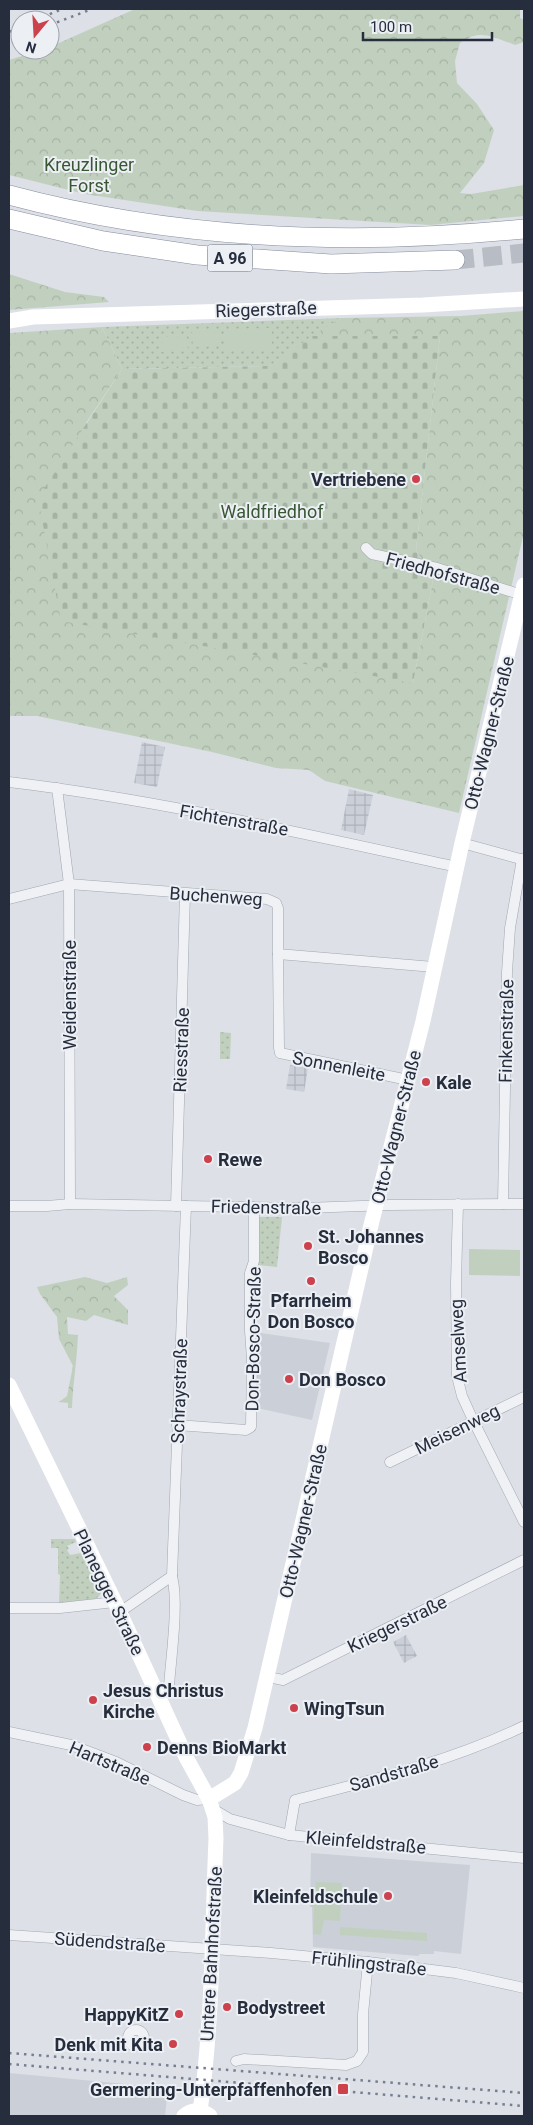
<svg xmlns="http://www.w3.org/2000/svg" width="533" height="2125" viewBox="0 0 533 2125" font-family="Roboto,sans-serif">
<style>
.built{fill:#cbcfd8}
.industrial{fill:url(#industrial-grid)}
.green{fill:url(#green-dots)}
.forest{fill:url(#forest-crowns)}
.cemetery{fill:url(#cemetery-stones)}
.pitch{fill:#c1d0be}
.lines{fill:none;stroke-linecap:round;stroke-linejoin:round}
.highway-tunnel{stroke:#b8bcc5;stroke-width:19;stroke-dasharray:19 9;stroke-linecap:butt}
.street-casing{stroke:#a2a7b1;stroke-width:11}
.highway-casing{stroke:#848c9d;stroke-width:20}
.street{stroke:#eff1f5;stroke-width:10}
.secondary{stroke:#fff;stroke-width:15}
.highway{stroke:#fff;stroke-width:19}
.rail{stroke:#767e90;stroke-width:2.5;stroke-dasharray:2.5 5;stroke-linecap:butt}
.poi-dot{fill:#cc414c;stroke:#eceff4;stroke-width:2}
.labels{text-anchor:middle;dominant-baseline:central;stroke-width:4;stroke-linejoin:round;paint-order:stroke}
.shield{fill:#eceff4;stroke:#616774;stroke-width:1}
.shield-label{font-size:16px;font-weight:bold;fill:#262d3d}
.park-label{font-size:18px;fill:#385834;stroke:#eceff4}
.street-label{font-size:18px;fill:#262d3d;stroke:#eceff4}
.poi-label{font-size:18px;font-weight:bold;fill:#262d3d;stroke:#eceff4;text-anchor:start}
</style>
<defs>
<pattern id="industrial-grid" width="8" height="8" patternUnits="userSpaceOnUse" patternTransform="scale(1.25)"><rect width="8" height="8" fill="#cbcfd8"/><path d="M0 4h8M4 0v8" fill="none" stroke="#aeb2ba"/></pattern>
<pattern id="green-dots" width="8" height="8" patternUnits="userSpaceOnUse" patternTransform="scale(1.25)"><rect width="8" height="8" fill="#c1d0be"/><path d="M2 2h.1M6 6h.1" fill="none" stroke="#a6b3a4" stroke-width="1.8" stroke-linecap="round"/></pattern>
<pattern id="forest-crowns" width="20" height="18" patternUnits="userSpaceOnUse" patternTransform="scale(1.25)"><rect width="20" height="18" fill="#c1d0be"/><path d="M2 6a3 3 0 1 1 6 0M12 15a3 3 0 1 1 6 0" fill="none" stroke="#a6b3a4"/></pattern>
<pattern id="cemetery-stones" width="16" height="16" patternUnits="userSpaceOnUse" patternTransform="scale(1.25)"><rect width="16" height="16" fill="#c1d0be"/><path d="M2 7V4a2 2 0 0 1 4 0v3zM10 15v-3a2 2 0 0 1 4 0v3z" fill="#a6b3a4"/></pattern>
</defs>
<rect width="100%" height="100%" fill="#dde0e7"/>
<!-- built -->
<g class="built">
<polygon points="254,1332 330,1343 312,1420 257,1408 257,1356"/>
<polygon points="311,1853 470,1865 461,1954 434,1951 434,1954 420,1954 418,1956 313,1947 312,1907 310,1907"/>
<polygon points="9,2073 168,2088 165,2116 9,2116"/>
</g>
<!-- industrial -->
<g class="industrial">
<polygon points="142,742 165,747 157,787 134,783"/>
<polygon points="349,789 373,795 364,835 341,830"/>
<polygon points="290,1065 308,1068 304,1092 286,1089"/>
<polygon points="406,1635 417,1656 404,1663 393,1642"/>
</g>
<!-- green -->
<g class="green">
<polygon points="341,318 270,366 122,369 102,327"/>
<polygon points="220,1032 231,1033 230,1059 220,1059"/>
<polygon points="258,1217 282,1217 277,1267 258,1265"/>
<path d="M51,1539H75L76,1542L67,1546L69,1549L67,1550L70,1555L81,1553L101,1593C95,1606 71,1603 59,1603L60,1575L58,1574V1548H51Z"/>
</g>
<!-- forest -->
<g class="forest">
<path d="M135,9H520V18L524,20V42L515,45C493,37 480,28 460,43L455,61L457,83L477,104L494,130L484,163L460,193L471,194L524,185V216L430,225L197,211L85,194L9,175V60L41,50H50V47Z"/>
<polygon points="9,274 65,292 104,297 109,302 9,310"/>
<polygon points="524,311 524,532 459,813 325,781 309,770 276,768 212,752 37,716 9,716 9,333 102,327 122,369 86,423 413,683 433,580 416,550 440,336 312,336 341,318 461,316"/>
<path d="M85,1277L107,1283L127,1277L128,1285L114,1296L128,1310V1325L94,1315L86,1321L67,1317L68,1334L78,1335C77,1360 73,1383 72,1408H68V1403L59,1402L67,1396L73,1366L59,1339L57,1317L40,1294L37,1287Z"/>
</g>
<!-- cemetery -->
<polygon class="cemetery" points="312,336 440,336 416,550 433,580 413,683 61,621 38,498 122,369 270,366"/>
<!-- pitch -->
<g class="pitch">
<polygon points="272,328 272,349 226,350 226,329"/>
<polygon points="220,330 220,346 193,347 192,331"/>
<polygon points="187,336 188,351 162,352 161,337"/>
<polygon points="469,1249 520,1250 520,1276 469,1275"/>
<polygon points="316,1882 342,1883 340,1921 324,1920 321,1935 313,1934 314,1907 311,1907 311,1897 315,1897"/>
<polygon points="340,1927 427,1933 427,1941 340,1935"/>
</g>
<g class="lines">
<!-- highway-tunnel -->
<polyline class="highway-tunnel" points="455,260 524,253"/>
<defs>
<g id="street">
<polyline points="366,548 372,554 437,568 522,595"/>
<path d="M9,782C160,800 309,835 457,867"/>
<polyline points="57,788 69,884 70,1204"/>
<polyline points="462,843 524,860"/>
<polyline points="9,899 69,884 267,899 276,903 278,908 278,954 434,967"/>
<polyline points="278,954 279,1048 280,1053 408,1080"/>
<polyline points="458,1204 456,1283 457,1376 462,1396 473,1420 524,1522"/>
<polyline points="503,1204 507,972 510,928 522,859"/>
<polyline points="9,1206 47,1206 70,1204 305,1208 390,1205 524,1204"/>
<polyline points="176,1206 185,894"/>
<polyline points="177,1425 246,1430 251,1427 252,1359 250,1331 250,1273 254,1261 254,1207"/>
<polyline points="390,1462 524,1397"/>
<polyline points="9,1608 60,1608 115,1602"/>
<polyline points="120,1612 172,1576 186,1206"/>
<polyline points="268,1677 283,1680 524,1560"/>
<path d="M157,1692L169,1686C171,1657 179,1603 172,1576"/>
<polyline points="9,1732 71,1745 116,1762 183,1795 197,1800 209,1799"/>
<polyline points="213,1809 230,1819 289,1835 524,1858"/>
<path d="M289,1835L295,1800C373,1780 452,1761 524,1726"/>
<polyline points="9,1935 271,1953 368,1962 456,1973 524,1988"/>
<circle cx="136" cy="2038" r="8"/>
<polyline points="236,2061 244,2059 346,2065 357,2061 363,2052 363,2014 368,1962"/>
</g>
<g id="highway">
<path d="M9,195C177,240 352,246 524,229"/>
<polyline points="9,219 103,241 197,255 331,264 455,260"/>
</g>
</defs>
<!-- street casing -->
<use href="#street" class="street-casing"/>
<!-- highway casing -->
<use href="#highway" class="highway-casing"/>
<!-- street -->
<use href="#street" class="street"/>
<!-- secondary -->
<g class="secondary">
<polyline points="9,321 33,317 423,305 524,299"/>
<path d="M9,1385L115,1602L187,1759L209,1799L215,1817L216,1839C212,1930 213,2021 200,2111"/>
<polyline points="209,1799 235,1783 241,1773 255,1728 372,1221 423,1021 462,843 524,585"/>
<path d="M184,2116C192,2109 201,2109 210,2116"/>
</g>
<!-- highway -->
<use href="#highway" class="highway"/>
<!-- rail -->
<g class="rail">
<polyline points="36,20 62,9"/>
<polyline points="50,25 92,9"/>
<polyline points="9,32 20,27"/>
<polyline points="9,2053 524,2093"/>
<polyline points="9,2064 524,2106"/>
</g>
</g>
<!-- markers -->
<g class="poi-dot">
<circle cx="416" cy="479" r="5"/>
<circle cx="426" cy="1082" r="5"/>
<circle cx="208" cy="1159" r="5"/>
<circle cx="308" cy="1246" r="5"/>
<circle cx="311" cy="1281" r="5"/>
<circle cx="289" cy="1379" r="5"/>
<circle cx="93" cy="1700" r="5"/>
<circle cx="294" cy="1708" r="5"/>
<circle cx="147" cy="1747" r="5"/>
<circle cx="388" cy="1896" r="5"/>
<circle cx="227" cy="2007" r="5"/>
<circle cx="179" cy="2014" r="5"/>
<circle cx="173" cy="2044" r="5"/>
<rect x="337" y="2083" width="12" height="12" rx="2.5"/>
</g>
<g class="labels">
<!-- shield labels -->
<rect class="shield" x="207.5" y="244.5" width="45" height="27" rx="4"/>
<g class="shield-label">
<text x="230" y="258">A 96</text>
</g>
<!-- park labels -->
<g class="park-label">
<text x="89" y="164">Kreuzlinger<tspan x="89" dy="21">Forst</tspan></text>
<text x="272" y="511">Waldfriedhof</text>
</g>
<!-- street labels -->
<g class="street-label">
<text transform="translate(266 309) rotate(-2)">Riegerstraße</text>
<text transform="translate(443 573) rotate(15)">Friedhofstraße</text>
<text transform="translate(489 733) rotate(-76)">Otto-Wagner-Straße</text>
<text transform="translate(234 820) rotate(10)">Fichtenstraße</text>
<text transform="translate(216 896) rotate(4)">Buchenweg</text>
<text transform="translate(69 995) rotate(-90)">Weidenstraße</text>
<text transform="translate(506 1031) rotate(-89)">Finkenstraße</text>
<text transform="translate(181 1050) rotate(-88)">Riesstraße</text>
<text transform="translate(339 1066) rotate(11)">Sonnenleite</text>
<text transform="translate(396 1127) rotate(-76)">Otto-Wagner-Straße</text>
<text transform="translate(266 1207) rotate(1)">Friedenstraße</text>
<text transform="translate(253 1339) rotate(-89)">Don-Bosco-Straße</text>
<text transform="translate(458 1341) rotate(-93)">Amselweg</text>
<text transform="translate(179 1391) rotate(-88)">Schraystraße</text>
<text transform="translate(457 1429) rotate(-26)">Meisenweg</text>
<text transform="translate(303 1521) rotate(-77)">Otto-Wagner-Straße</text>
<text transform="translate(109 1592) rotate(64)">Planegger Straße</text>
<text transform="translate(397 1624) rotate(-26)">Kriegerstraße</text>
<text transform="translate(110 1763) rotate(23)">Hartstraße</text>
<text transform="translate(394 1773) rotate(-16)">Sandstraße</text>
<text transform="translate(366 1842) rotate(5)">Kleinfeldstraße</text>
<text transform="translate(110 1942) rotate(4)">Südendstraße</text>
<text transform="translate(211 1954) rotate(-87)">Untere Bahnhofstraße</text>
<text transform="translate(369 1963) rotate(6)">Frühlingstraße</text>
</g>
<!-- poi labels -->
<g class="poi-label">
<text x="406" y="479" text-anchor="end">Vertriebene</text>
<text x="436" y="1082">Kale</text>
<text x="218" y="1159">Rewe</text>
<text x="318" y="1236">St. Johannes<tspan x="318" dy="21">Bosco</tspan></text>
<text x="311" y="1300" text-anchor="middle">Pfarrheim<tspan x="311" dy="21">Don Bosco</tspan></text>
<text x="299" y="1379">Don Bosco</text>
<text x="103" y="1690">Jesus Christus<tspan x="103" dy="21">Kirche</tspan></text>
<text x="304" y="1708">WingTsun</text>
<text x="157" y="1747">Denns BioMarkt</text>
<text x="378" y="1896" text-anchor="end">Kleinfeldschule</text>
<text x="237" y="2007">Bodystreet</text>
<text x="169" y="2014" text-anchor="end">HappyKitZ</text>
<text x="163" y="2044" text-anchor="end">Denk mit Kita</text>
<text x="332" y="2089" text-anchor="end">Germering-Unterpfaffenhofen</text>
</g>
</g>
<!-- border -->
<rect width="533" height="2125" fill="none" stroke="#262d3d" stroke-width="20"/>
<!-- north arrow -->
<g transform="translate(35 35) rotate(198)"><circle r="24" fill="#eceff4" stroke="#9da1ab"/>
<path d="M0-4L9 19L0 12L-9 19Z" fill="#cc414c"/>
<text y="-8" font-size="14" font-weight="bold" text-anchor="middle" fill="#262d3d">N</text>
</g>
<!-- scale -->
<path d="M363 32v8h129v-8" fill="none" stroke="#262d3d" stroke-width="2.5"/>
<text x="370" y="32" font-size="15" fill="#262d3d" stroke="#eceff4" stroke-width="4" paint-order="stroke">100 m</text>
</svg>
